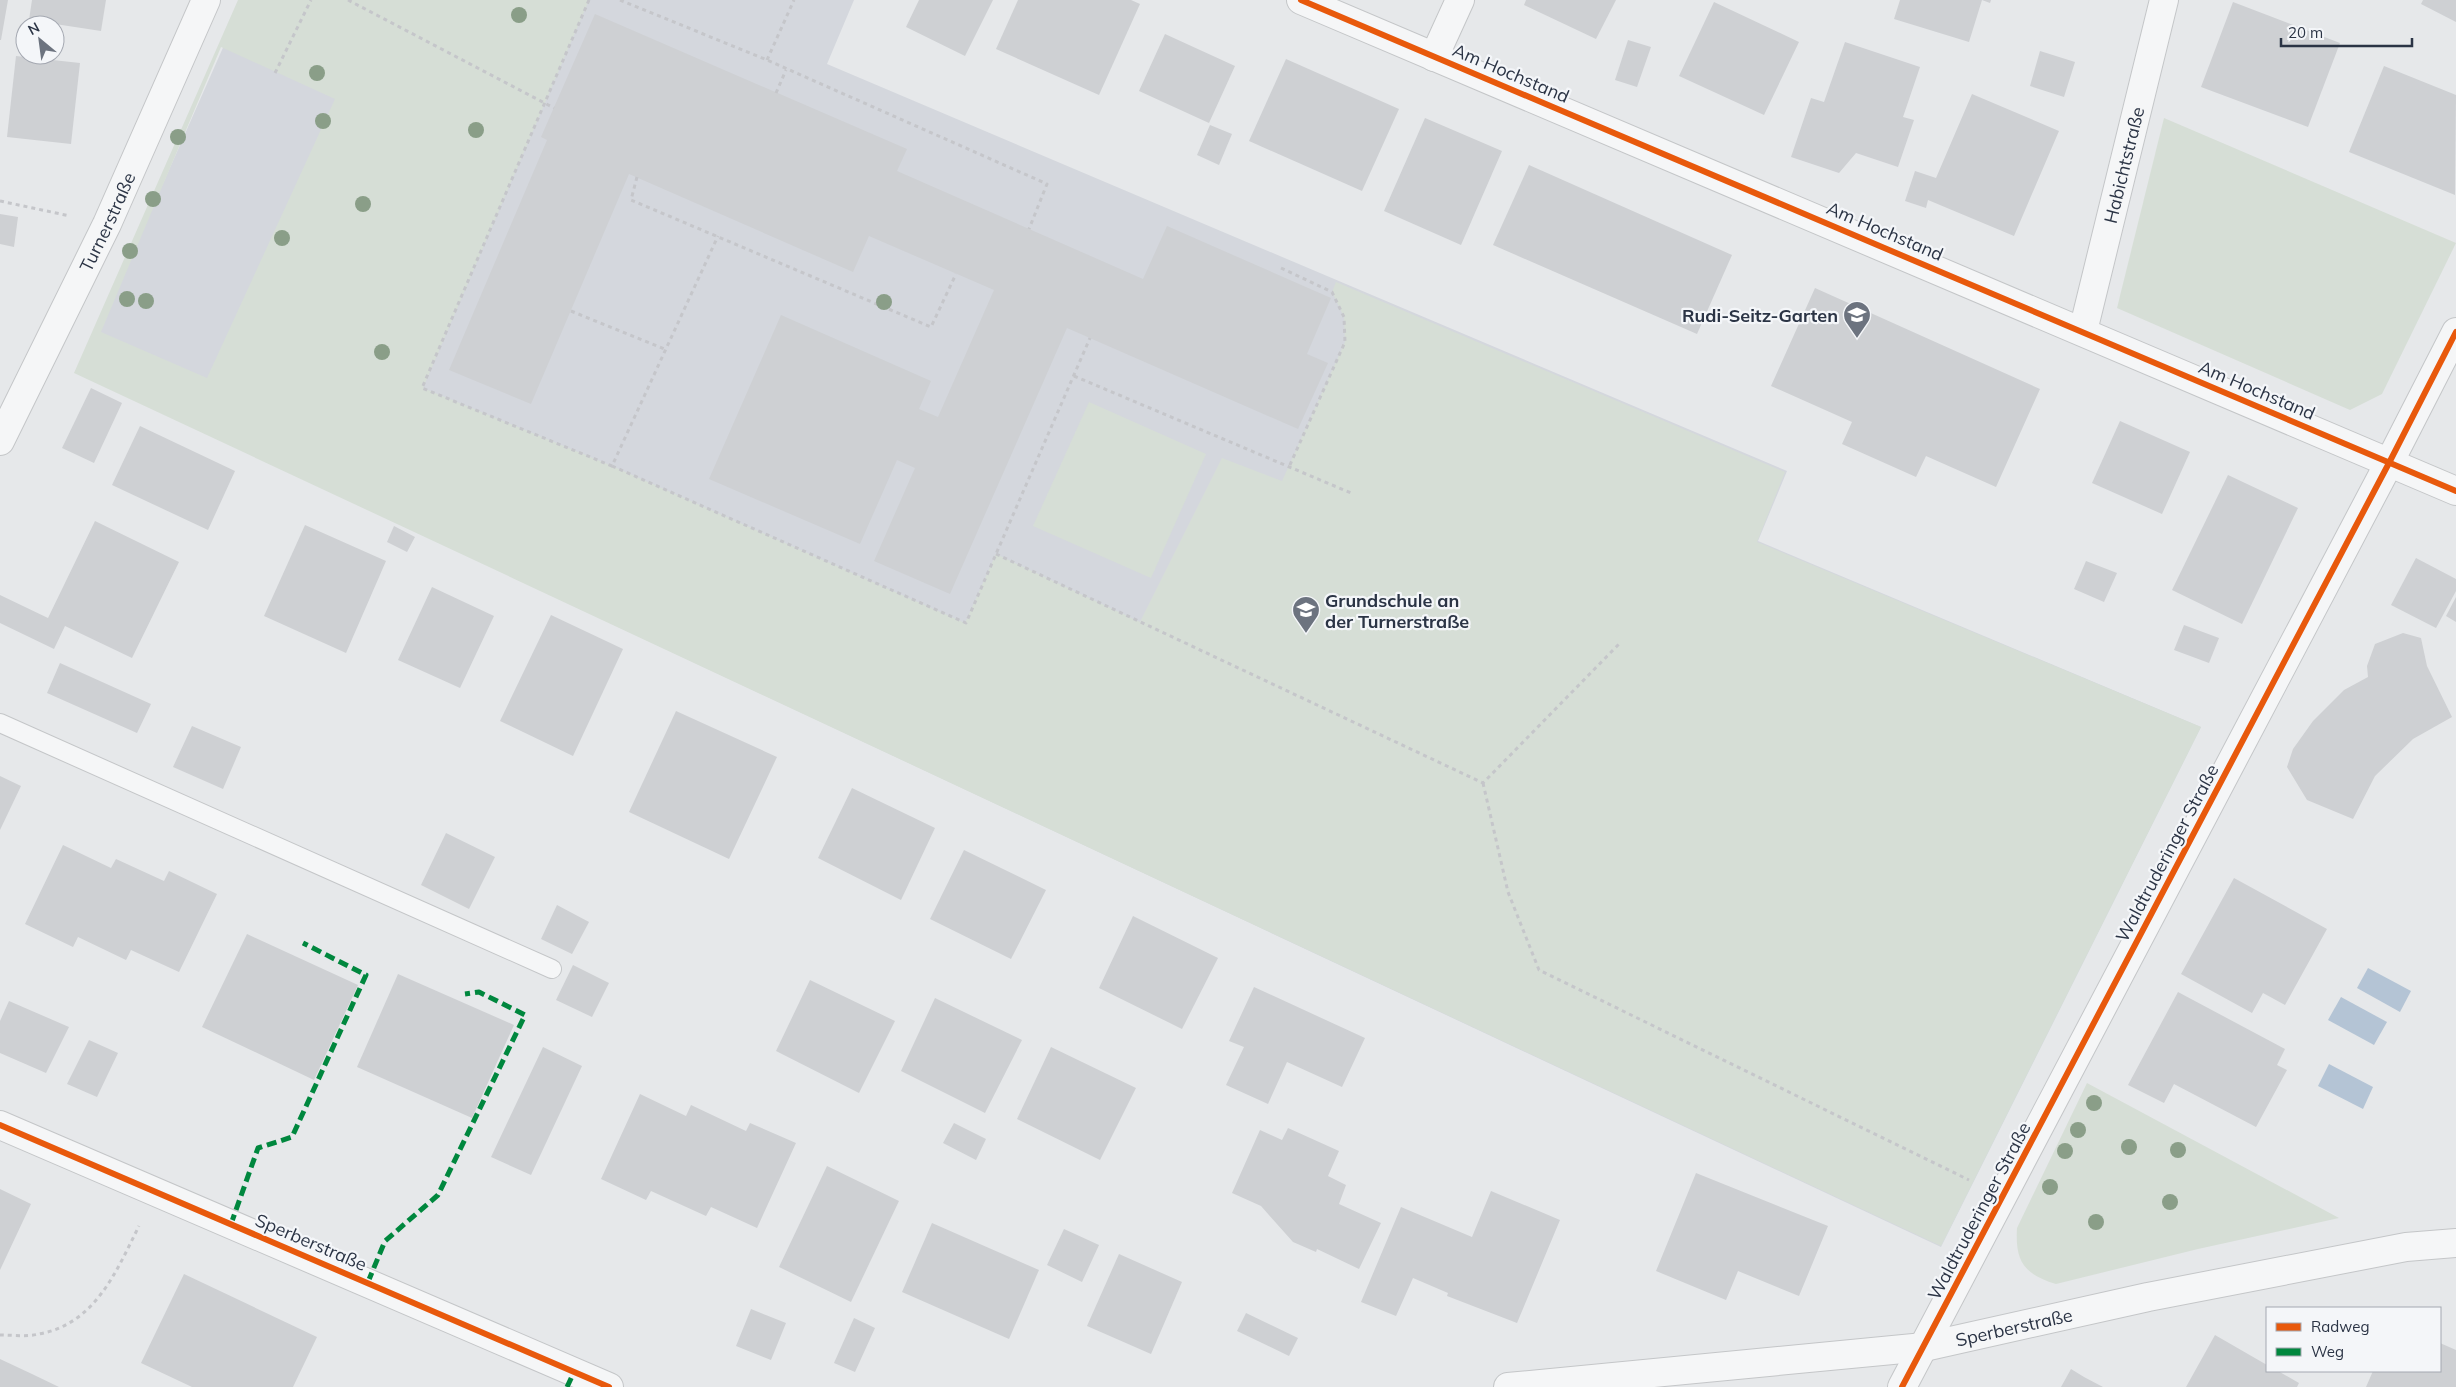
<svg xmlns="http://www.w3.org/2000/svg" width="2456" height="1387" viewBox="0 0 2456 1387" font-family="Mulish,sans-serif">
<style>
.built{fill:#d4d7dd}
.green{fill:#d6ded6;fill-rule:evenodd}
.water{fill:#b4c4d5}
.building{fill:#ced0d3}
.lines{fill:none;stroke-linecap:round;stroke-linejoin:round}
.service-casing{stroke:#c4c6c8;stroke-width:20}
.minor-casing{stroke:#c4c6c8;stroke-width:30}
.path{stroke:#c5c6ca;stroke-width:3;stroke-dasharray:4 4;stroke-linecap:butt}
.service{stroke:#f5f6f7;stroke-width:18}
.minor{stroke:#f5f6f7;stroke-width:28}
.quiet{stroke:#00873e;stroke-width:5;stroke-dasharray:10 5;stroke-linecap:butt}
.cycleway-casing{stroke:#f4f6f9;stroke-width:9}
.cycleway{stroke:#e8590c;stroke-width:6}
.tree{fill:#8a9e88}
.labels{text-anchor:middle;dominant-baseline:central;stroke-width:4.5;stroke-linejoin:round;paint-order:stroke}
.street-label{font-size:18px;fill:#2b3445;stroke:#f4f6f9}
.poi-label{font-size:18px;font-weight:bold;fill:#2b3445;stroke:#f4f6f9;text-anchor:end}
</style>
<rect width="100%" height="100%" fill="#e6e8ea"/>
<!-- built -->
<polygon class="built" points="244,0 854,0 827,64 1787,471 1758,541 2201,727 1941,1247 79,374"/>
<!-- green -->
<g class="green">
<path d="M238,0H589L423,388L612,466L965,623L996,554L1140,622L1222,458L1282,481L1345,342L1344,317L1332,292L1336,282L1785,472L1757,542L2201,727L1941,1246L74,373ZM221,47L335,99L207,378L101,332Z"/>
<polygon points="2164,118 2456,243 2382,394 2350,410 2117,308"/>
<polygon points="1089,402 1206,454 1151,578 1033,526"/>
<path d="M2087,1083L2339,1218L2198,1249L2056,1284C2024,1274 2015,1262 2017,1228Z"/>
</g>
<!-- water -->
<g class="water">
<polygon points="2368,968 2411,991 2400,1012 2357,988"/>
<polygon points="2341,997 2387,1022 2374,1045 2328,1020"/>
<polygon points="2329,1064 2373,1087 2363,1109 2318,1086"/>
</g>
<!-- building -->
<g class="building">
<polygon points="0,0 8,0 1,40 0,40"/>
<polygon points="32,0 106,0 101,31 29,20"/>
<polygon points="919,0 993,0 965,56 906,27"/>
<polygon points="1018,0 1131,0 1140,4 1099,95 996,49"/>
<polygon points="1526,0 1616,0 1596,39 1524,5"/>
<polygon points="1900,0 1991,0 1990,3 1982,0 1969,42 1894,19"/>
<polygon points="2423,0 2456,0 2456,22 2421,4"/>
<polygon points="1714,2 1799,42 1764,115 1679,76"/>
<polygon points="2233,2 2340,43 2308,127 2201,87"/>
<polygon points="595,14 907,149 897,171 1143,279 1167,226 1331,298 1307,354 1328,363 1298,429 1067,328 950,594 874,561 915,468 897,460 860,544 709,479 781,315 931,381 919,409 938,417 994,290 869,236 853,272 629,174 531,404 449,370 547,140 541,137"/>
<polygon points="1165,34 1235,66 1209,123 1139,91"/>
<polygon points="1628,40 1651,47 1637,87 1615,80"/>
<polygon points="1845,42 1920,67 1903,117 1914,120 1898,167 1856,153 1839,173 1791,157 1811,98 1824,102"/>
<polygon points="2040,51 2075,62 2064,97 2030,86"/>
<polygon points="16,56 80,63 71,144 7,137"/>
<polygon points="1286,59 1399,109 1362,191 1249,141"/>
<polygon points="2384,66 2456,95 2455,195 2349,152"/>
<polygon points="1972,94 2059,131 2014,236 1928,200 1926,208 1905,201 1915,171 1936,178"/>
<polygon points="1425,118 1502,151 1461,245 1384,211"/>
<polygon points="1210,125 1232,134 1219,165 1197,155"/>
<polygon points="1529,165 1732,255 1697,334 1493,245"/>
<polygon points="0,214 18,217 14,247 0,244"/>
<polygon points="1815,288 2040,389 1996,487 1926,456 1916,477 1842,444 1852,422 1771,386"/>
<polygon points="91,388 122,403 94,463 62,448"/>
<polygon points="2120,421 2190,452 2162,514 2092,483"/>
<polygon points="140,426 235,471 208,530 112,485"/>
<polygon points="2228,475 2298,508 2242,624 2172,590"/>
<polygon points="95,521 179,562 132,658 65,626 54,649 0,623 0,595 48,618"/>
<polygon points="305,525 386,561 346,653 264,616"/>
<polygon points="394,526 415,537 407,552 387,542"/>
<polygon points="2416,558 2456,579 2456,591 2436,628 2391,605"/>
<polygon points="2086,561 2117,573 2104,602 2074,589"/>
<polygon points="432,587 494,616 460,688 398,660"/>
<polygon points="2456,597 2456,622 2446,616"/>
<polygon points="551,615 623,649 573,756 500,721"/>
<polygon points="2184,625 2219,638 2209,663 2174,650"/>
<polygon points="2403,633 2421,638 2427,666 2452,717 2413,739 2375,776 2353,819 2307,800 2287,767 2293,749 2313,721 2344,690 2368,677 2367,666 2375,644"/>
<polygon points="60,663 151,704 137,733 47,693"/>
<polygon points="676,711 777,757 729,859 629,812"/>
<polygon points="192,726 241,747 223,789 173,767"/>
<polygon points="0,776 21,786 0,830"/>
<polygon points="852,788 935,828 901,900 818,858"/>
<polygon points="446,833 495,857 469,909 421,885"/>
<polygon points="63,845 111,868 116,859 164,881 169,871 217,894 179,972 131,950 126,960 78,937 73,947 25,924"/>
<polygon points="964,850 1046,890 1011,959 930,919"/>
<polygon points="2234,878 2327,929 2285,1005 2263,993 2252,1013 2181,974"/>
<polygon points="557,905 589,922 572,954 541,939"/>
<polygon points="1133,916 1218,958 1182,1029 1099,988"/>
<polygon points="247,934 358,985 314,1080 202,1027"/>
<polygon points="573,965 609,983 592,1017 556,1000"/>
<polygon points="398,974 514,1025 472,1118 357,1067"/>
<polygon points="810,980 895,1021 859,1093 776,1051"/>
<polygon points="1254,987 1365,1038 1342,1087 1287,1062 1268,1104 1226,1085 1244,1047 1229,1041"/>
<polygon points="2178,992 2285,1049 2277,1065 2287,1070 2256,1127 2174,1084 2164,1103 2128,1085"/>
<polygon points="935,998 1022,1040 985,1113 901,1071"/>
<polygon points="9,1001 69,1027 46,1073 0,1053 0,1021"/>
<polygon points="89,1040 118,1053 97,1097 67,1084"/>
<polygon points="543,1047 582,1066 531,1175 491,1157"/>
<polygon points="1051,1047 1136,1088 1100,1160 1017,1119"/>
<polygon points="640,1094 686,1116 691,1105 746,1131 750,1123 796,1143 757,1228 711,1207 706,1216 651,1191 646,1200 601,1179"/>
<polygon points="954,1123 986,1139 976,1160 943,1143"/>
<polygon points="1288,1128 1339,1151 1328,1176 1346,1185 1339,1204 1381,1223 1359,1269 1317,1249 1316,1252 1293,1242 1261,1206 1232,1193 1260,1130 1282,1140"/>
<polygon points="827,1166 899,1201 851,1302 779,1267"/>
<polygon points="1696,1173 1828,1226 1799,1296 1738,1271 1726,1300 1656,1271"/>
<polygon points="0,1189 31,1204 0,1270"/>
<polygon points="1491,1191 1560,1220 1517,1323 1447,1296 1448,1293 1413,1278 1396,1316 1361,1302 1401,1207 1472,1237"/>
<polygon points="932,1223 1039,1270 1009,1339 902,1292"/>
<polygon points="1064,1229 1099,1245 1082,1282 1047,1265"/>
<polygon points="1119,1254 1182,1282 1151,1354 1087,1326"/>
<polygon points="184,1274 317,1337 293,1387 192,1387 141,1363"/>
<polygon points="751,1309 786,1323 771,1360 736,1346"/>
<polygon points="1246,1313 1298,1338 1289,1356 1237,1331"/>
<polygon points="854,1318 875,1328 855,1372 834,1363"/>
<polygon points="2215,1335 2267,1365 2267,1371 2278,1371 2299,1383 2297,1387 2186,1387"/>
<polygon points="2440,1343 2456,1350 2456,1387 2366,1387 2373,1371 2440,1371"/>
<polygon points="0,1359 32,1374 59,1387 0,1387"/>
<polygon points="2071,1369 2084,1377 2103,1387 2061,1387"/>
</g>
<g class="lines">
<defs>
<polyline id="service" points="0,723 552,969"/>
<g id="minor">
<polyline points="1301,0 2456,491"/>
<polyline points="1434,57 1460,0"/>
<path id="s1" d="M2083,331L2164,0"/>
<path id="s2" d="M0,441L107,224L206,0"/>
<polyline points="0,1125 609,1387"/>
<path id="s3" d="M1508,1387L1924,1347L2148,1297L2406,1247L2456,1243"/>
<polyline points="1902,1387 2389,463 2456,332"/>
</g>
</defs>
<!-- service casing -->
<use href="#service" class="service-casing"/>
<!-- minor casing -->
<use href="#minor" class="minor-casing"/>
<!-- path -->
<g class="path">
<polyline points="348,0 554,108"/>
<polyline points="589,0 422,388 612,466 718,236"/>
<polyline points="620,0 767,60 1047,184 1029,229"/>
<polyline points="767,60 794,0"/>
<polyline points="275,73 311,0"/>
<polyline points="776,93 786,70"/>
<polyline points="637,177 631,200 931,327 956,274"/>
<polyline points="0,201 70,216"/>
<polyline points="1281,268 1332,292 1344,317 1345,342 1289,467"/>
<polyline points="571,311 667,350"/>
<polyline points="1074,376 1351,493"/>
<polyline points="612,466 966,623 1090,338"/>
<polyline points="996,554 1483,783 1620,643"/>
<polyline points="1483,783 1508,892 1539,970 1969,1180"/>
<path d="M0,1335C12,1335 27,1337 39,1334C95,1324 116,1272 139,1226"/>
</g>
<!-- service -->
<use href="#service" class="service"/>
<!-- minor -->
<use href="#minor" class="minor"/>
<!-- quiet -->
<g class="quiet">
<polyline points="231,1224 258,1148 292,1137 366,975 303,943"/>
<polyline points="368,1282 385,1241 438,1195 525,1015 479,992 465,994"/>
<polyline points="567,1387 574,1372"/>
</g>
<defs>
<g id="cycleway">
<polyline points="1301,0 2456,491"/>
<polyline points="0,1125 609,1387"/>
<polyline points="1902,1387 2389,463 2456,332"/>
</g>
</defs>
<!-- cycleway casing -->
<use href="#cycleway" class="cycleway-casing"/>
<!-- cycleway -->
<use href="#cycleway" class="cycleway"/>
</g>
<!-- trees -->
<g class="tree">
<circle cx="519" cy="15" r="8"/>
<circle cx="317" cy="73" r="8"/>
<circle cx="323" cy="121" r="8"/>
<circle cx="476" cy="130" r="8"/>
<circle cx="178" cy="137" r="8"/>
<circle cx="153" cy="199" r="8"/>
<circle cx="363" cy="204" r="8"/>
<circle cx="282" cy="238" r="8"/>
<circle cx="130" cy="251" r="8"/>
<circle cx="127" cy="299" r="8"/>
<circle cx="146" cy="301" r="8"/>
<circle cx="884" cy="302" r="8"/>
<circle cx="382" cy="352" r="8"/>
<circle cx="2094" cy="1103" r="8"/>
<circle cx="2078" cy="1130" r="8"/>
<circle cx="2129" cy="1147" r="8"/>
<circle cx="2178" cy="1150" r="8"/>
<circle cx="2065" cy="1151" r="8"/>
<circle cx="2050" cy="1187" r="8"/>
<circle cx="2170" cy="1202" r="8"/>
<circle cx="2096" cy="1222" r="8"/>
</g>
<!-- icons -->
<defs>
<symbol id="school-pin" viewBox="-11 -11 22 30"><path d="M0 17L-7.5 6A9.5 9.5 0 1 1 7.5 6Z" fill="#6c737f" stroke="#f4f6f9"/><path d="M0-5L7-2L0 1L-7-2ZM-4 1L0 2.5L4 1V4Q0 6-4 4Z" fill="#fff"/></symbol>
</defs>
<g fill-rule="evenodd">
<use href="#school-pin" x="1841" y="299" width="32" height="43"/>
<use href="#school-pin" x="1290" y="594" width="32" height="43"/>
</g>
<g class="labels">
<!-- street labels -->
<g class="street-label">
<text transform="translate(1511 73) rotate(23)">Am Hochstand</text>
<text stroke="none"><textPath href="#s1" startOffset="171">Habichtstraße</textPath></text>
<text stroke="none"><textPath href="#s2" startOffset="244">Turnerstraße</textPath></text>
<text transform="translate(1885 231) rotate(23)">Am Hochstand</text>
<text transform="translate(2257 390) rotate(23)">Am Hochstand</text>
<text transform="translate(2167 853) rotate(-62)">Waldtruderinger Straße</text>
<text transform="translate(1979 1211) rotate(-62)">Waldtruderinger Straße</text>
<text transform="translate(311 1242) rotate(23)">Sperberstraße</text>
<text stroke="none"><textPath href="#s3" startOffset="510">Sperberstraße</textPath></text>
</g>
<!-- poi labels -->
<g class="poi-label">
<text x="1838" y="315">Rudi-Seitz-Garten</text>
<text x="1325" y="600" text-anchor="start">Grundschule an<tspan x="1325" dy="21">der Turnerstraße</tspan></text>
</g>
</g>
<!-- legend -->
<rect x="2266" y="1307" width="175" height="65" fill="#f4f6f9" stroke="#a4a8b1"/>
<rect x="2276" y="1323" width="25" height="8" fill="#e8590c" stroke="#a4a8b1"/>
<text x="2311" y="1332" font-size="15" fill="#2b3445">Radweg</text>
<rect x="2276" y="1348" width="25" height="8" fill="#00873e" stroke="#a4a8b1"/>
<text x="2311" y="1357" font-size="15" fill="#2b3445">Weg</text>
<!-- north arrow -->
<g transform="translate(40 40) rotate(331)"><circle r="24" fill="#f4f6f9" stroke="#a4a8b1"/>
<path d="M0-4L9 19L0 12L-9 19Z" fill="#6c737f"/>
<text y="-8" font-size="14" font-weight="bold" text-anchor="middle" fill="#2b3445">N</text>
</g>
<!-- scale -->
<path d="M2281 38v8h131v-8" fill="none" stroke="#2b3445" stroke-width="2.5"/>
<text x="2288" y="38" font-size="15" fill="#2b3445" stroke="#f4f6f9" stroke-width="4" paint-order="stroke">20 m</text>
</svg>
